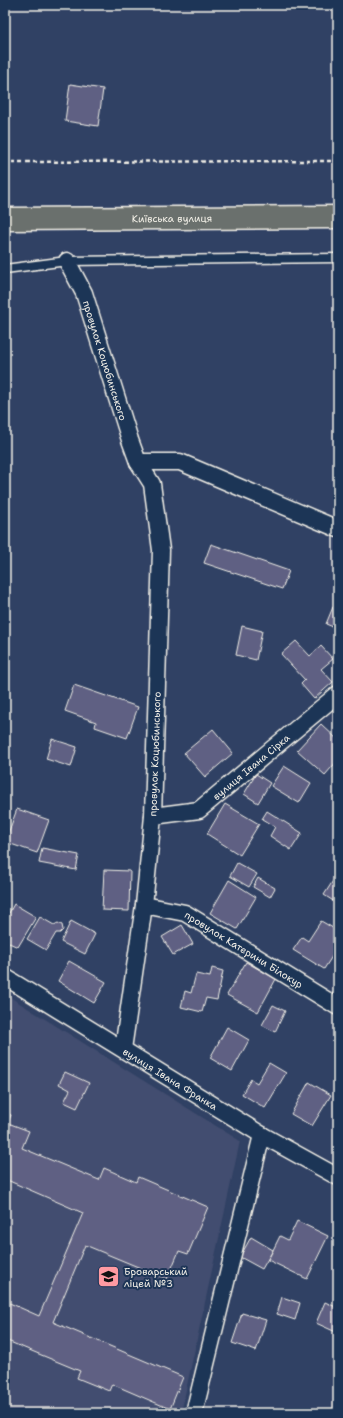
<svg xmlns="http://www.w3.org/2000/svg" width="343" height="1418" viewBox="0 0 343 1418" font-family="'Shantell Sans',sans-serif">
<style>
.built{fill:#424d6f}
.building{fill:#5e6083;stroke:#f4f1e8}
.lines{fill:none;stroke-linecap:round;stroke-linejoin:round}
.lane-casing{stroke:#f4f1e8;stroke-width:11}
.street-casing{stroke:#f4f1e8;stroke-width:19}
.primary-casing{stroke:#f4f1e8;stroke-width:25}
.path{stroke:#f4f1e8;stroke-width:2.5;stroke-dasharray:4 3;stroke-linecap:butt}
.lane{stroke:#1d3557;stroke-width:8}
.street{stroke:#1d3557;stroke-width:16}
.primary{stroke:#6b706d;stroke-width:22}
.labels{text-anchor:middle;dominant-baseline:central;stroke-width:4;stroke-linejoin:round;paint-order:stroke}
.street-label{font-size:10px;fill:#f4f1e8;stroke:#1d3557}
.poi-label{font-size:10px;fill:#f4f1e8;stroke:#1d3557;text-anchor:start}
</style>
<rect width="100%" height="100%" fill="#304164"/>
<filter id="ink" filterUnits="userSpaceOnUse"><feTurbulence type="fractalNoise" baseFrequency=".025" numOctaves="2"/><feDisplacementMap in="SourceGraphic" scale="8" xChannelSelector="R" yChannelSelector="G"/><feConvolveMatrix kernelMatrix="1 2 1 2 8 2 1 2 1" color-interpolation-filters="sRGB"/></filter>
<g filter="url(#ink)">
<!-- built -->
<polygon class="built" points="5,994 240,1141 181,1413 5,1413"/>
<!-- building -->
<g class="building">
<polygon points="70,84 103,89 98,126 65,121"/>
<polygon points="5,300 7,300 5,335"/>
<polygon points="211,544 289,571 282,589 204,563"/>
<polygon points="333,607 338,609 338,629 326,624"/>
<polygon points="242,626 262,631 256,660 236,655"/>
<polygon points="296,641 310,656 321,646 333,659 321,669 333,682 314,699 301,684 305,680 281,654"/>
<polygon points="74,685 138,707 127,738 95,727 96,722 65,711"/>
<polygon points="321,724 338,740 338,760 325,775 297,750"/>
<polygon points="213,729 233,753 205,777 184,753"/>
<polygon points="52,739 77,747 71,767 46,759"/>
<polygon points="284,766 311,783 299,803 271,786"/>
<polygon points="256,774 270,783 258,803 244,794"/>
<polygon points="225,804 259,824 240,855 207,834"/>
<polygon points="17,809 49,820 37,853 5,842"/>
<polygon points="267,811 302,833 291,850 270,836 275,827 262,819"/>
<polygon points="42,848 79,855 76,870 39,863"/>
<polygon points="237,863 257,874 249,887 230,876"/>
<polygon points="104,870 130,871 129,911 102,910"/>
<polygon points="338,873 338,904 324,895"/>
<polygon points="258,878 275,888 270,897 253,887"/>
<polygon points="229,880 256,897 237,929 210,913"/>
<polygon points="14,904 36,917 18,947 9,943 5,949 5,911 9,913"/>
<polygon points="40,917 54,925 58,923 62,925 63,930 60,933 56,933 46,950 27,939"/>
<polygon points="71,921 95,934 85,954 61,942"/>
<polygon points="321,921 338,931 338,947 324,969 293,950 302,937 308,941"/>
<polygon points="182,925 193,944 173,955 162,937"/>
<polygon points="69,961 106,982 94,1003 58,981"/>
<polygon points="246,962 276,979 258,1012 227,995"/>
<polygon points="212,968 223,971 217,1000 206,998 202,1012 181,1007 185,991 191,993 196,974 210,977"/>
<polygon points="273,1005 285,1011 275,1032 262,1025"/>
<polygon points="227,1027 249,1040 232,1071 210,1058"/>
<polygon points="269,1063 286,1073 265,1108 242,1094 251,1079 257,1083"/>
<polygon points="65,1072 89,1083 77,1108 64,1102 70,1090 59,1084"/>
<polygon points="309,1082 331,1095 312,1126 291,1114"/>
<polygon points="5,1112 11,1115 8,1123 29,1131 22,1148 99,1180 104,1168 136,1182 138,1177 208,1207 188,1254 179,1251 167,1279 85,1245 53,1322 183,1377 170,1409 112,1384 109,1391 77,1378 80,1371 5,1340 5,1301 39,1316 83,1213 7,1180 5,1184"/>
<polygon points="297,1221 328,1236 307,1279 268,1260 280,1236 288,1240"/>
<polygon points="251,1237 273,1250 262,1269 240,1257"/>
<polygon points="282,1297 300,1303 295,1320 277,1314"/>
<polygon points="325,1302 338,1308 338,1333 316,1323"/>
<polygon points="242,1313 266,1320 256,1351 232,1343"/>
</g>
<g class="lines">
<defs>
<polyline id="lane" points="5,269 67,261 338,258"/>
<g id="street">
<path id="s1" d="M67,261L84,293L130,440L138,462L152,484L161,550L153,816L144,905L123,1049"/>
<polyline points="138,462 180,462 338,529"/>
<path id="s2" d="M153,816L199,810L338,694"/>
<path id="s3" d="M144,905L185,913L338,1007"/>
<path id="s4" d="M5,977L262,1135L338,1177"/>
<polyline points="194,1413 262,1135"/>
</g>
<g id="primary">
<path id="s5" d="M5,219L338,217"/>
</g>
</defs>
<!-- lane casing -->
<use href="#lane" class="lane-casing"/>
<!-- street casing -->
<use href="#street" class="street-casing"/>
<!-- primary casing -->
<use href="#primary" class="primary-casing"/>
<!-- path -->
<polyline class="path" points="5,162 338,161"/>
<!-- lane -->
<use href="#lane" class="lane"/>
<!-- street -->
<use href="#street" class="street"/>
<!-- primary -->
<use href="#primary" class="primary"/>
</g>
</g>
<!-- icons -->
<defs>
<symbol id="school-square" viewBox="-11 -11 22 22"><rect x="-9" y="-9" width="18" height="18" rx="4" fill="#ff9aa2" stroke="#1d3557"/><path d="M0-5L7-2L0 1L-7-2ZM-4 1L0 2.5L4 1V4Q0 6-4 4Z" fill="#111"/></symbol>
</defs>
<g fill-rule="evenodd">
<use href="#school-square" x="96" y="1264" width="25" height="25"/>
</g>
<g class="labels">
<!-- street labels -->
<g class="street-label">
<text stroke="none"><textPath href="#s5" startOffset="167">Київська вулиця</textPath></text>
<text stroke="none"><textPath href="#s1" startOffset="107">провулок Коцюбинського</textPath></text>
<text transform="translate(155 754) rotate(-88)">провулок Коцюбинського</text>
<text stroke="none"><textPath href="#s2" startOffset="114">вулиця Івана Сірка</textPath></text>
<text stroke="none"><textPath href="#s3" startOffset="111">провулок Катерини Білокур</textPath></text>
<text stroke="none"><textPath href="#s4" startOffset="194">вулиця Івана Франка</textPath></text>
</g>
<!-- poi labels -->
<g class="poi-label">
<text x="124" y="1271">Броварський<tspan x="124" dy="12">ліцей №3</tspan></text>
</g>
</g>
<!-- margin -->
<rect width="343" height="1418" fill="none" stroke="#1d3557" stroke-width="20"/>
<rect x="10" y="10" width="323" height="1398" fill="none" stroke="#f4f1e8" stroke-width="1.5" filter="url(#ink)"/>
</svg>
